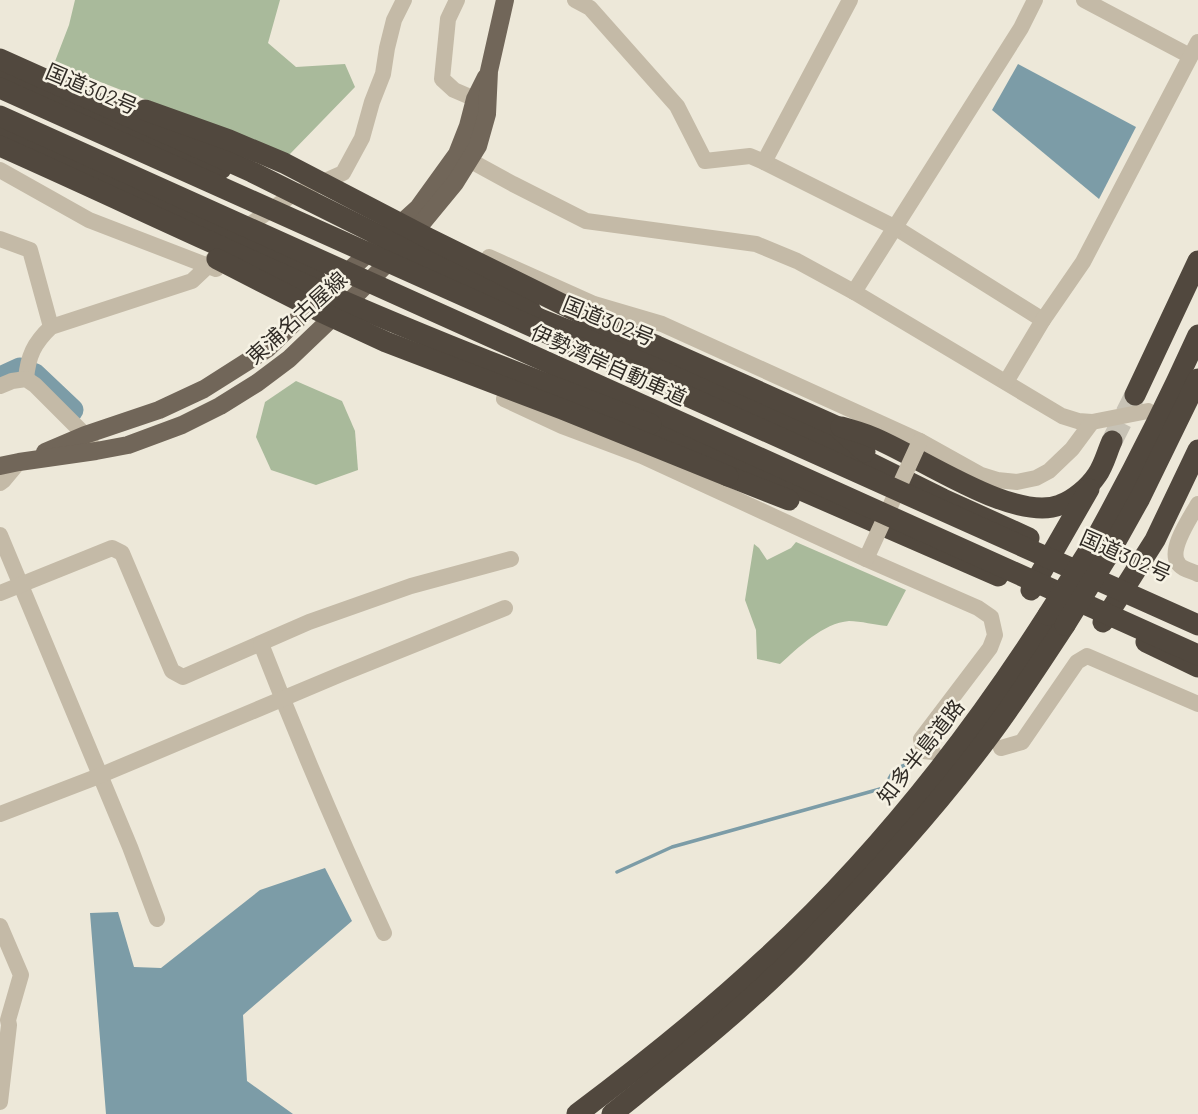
<svg xmlns="http://www.w3.org/2000/svg" width="1198" height="1114" viewBox="0 0 1198 1114" font-family="Barlow,'Noto Sans JP',sans-serif">
<style>
.green{fill:#a9ba9b}
.water{fill:#7c9ca7}
.lines{fill:none;stroke-linecap:round;stroke-linejoin:round}
.stream{stroke:#7c9ca7;stroke-width:3.5}
.river{stroke:#7c9ca7;stroke-width:23}
.highway-tunnel{stroke:#c7c2b5;stroke-width:21;stroke-dasharray:21 10;stroke-linecap:butt}
.minor{stroke:#c4baa7;stroke-width:16}
.major{stroke:#716659;stroke-width:18}
.highway{stroke:#51483e;stroke-width:21}
.minor-bridge{stroke:#c4baa7;stroke-width:16}
.highway-bridge{stroke:#51483e;stroke-width:21}
.labels{text-anchor:middle;dominant-baseline:central;stroke-width:5;stroke-linejoin:round;paint-order:stroke}
.street-label{font-size:21px;fill:#312c26;stroke:#f6f2e4}
</style>
<rect width="100%" height="100%" fill="#ede8d9"/>
<!-- green -->
<g class="green">
<polygon points="75,0 280,0 268,43 296,67 345,64 355,87 289,155 54,64 69,25"/>
<polygon points="296,381 342,401 355,431 358,470 316,485 271,470 256,437 265,402"/>
<path d="M796,542L906,590L887,626C875,625 861,621 849,621C823,623 798,648 780,664L757,659L756,630L745,600L754,544L759,548L767,560L791,548Z"/>
</g>
<!-- water -->
<g class="water">
<polygon points="1018,64 1136,127 1099,199 992,110"/>
<polygon points="325,868 352,921 243,1015 247,1081 293,1114 106,1114 90,913 118,912 134,967 161,968 260,890"/>
</g>
<g class="lines">
<!-- stream -->
<path class="stream" d="M617,872L672,847L880,789L886,786C892,768 899,766 917,762"/>
<!-- river -->
<polyline class="river" points="0,378 20,369 35,375 72,410"/>
<!-- highway-tunnel -->
<polyline class="highway-tunnel" points="1112,441 1135,395"/>
<!-- minor -->
<g class="minor">
<polyline points="457,0 448,19 442,79 454,90 475,99"/>
<polyline points="575,0 590,8 677,106 705,161 750,156 764,162 896,228 1043,320"/>
<polyline points="1084,0 1190,56"/>
<polyline points="460,155 513,184 586,221 756,244 797,261 854,292 1062,416 1078,421 1092,422 1148,411"/>
<polyline points="764,162 850,0"/>
<polyline points="0,170 89,220 216,269"/>
<polyline points="241,231 289,197 343,173 362,138 372,102 383,74 387,48 394,20 404,0"/>
<polyline points="0,239 30,250 51,327"/>
<polyline points="489,257 594,304 662,324 920,441 981,475 997,480 1017,482 1036,478 1049,471 1072,449 1092,422"/>
<polyline points="854,292 1021,28 1035,0"/>
<path d="M26,379C28,356 34,343 51,327L192,281L209,265L222,248"/>
<polyline points="1006,382 1043,320 1083,262 1198,42"/>
<polyline points="0,386 12,381 26,379 35,385 85,435 96,451"/>
<polyline points="504,399 562,426 642,456 866,559 978,608 991,617 995,635 990,648 921,739 924,751 933,752"/>
<polyline points="0,483 4,480 19,462"/>
<path d="M1198,504C1191,517 1168,549 1178,563C1181,569 1192,571 1198,574"/>
<polyline points="0,535 130,847 157,919"/>
<polyline points="0,593 112,548 122,553 172,671 183,677 309,622 411,586 511,559"/>
<path d="M261,644C299,742 340,838 384,933"/>
<polyline points="1001,748 1022,742 1077,662 1087,656 1198,704"/>
<polyline points="0,814 99,776 339,675 505,608"/>
<polyline points="0,926 21,975 8,1020 9,1025 0,1102"/>
</g>
<!-- major -->
<g class="major">
<polyline points="45,452 85,435 159,410 204,389 267,349 332,286 418,208 457,154 468,126 475,99 486,77"/>
<polyline points="0,466 19,462 96,451 128,445 182,425 220,406 257,383 289,359 355,296 399,251 455,183 478,146 487,114 489,71 505,0"/>
</g>
<!-- highway -->
<g class="highway">
<polyline points="0,76 221,169"/>
<polyline points="0,130 315,278"/>
<polyline points="513,305 540,319 749,403 943,499 1029,538"/>
<polyline points="588,317 657,346 836,426 865,452"/>
<polyline points="1135,395 1198,261"/>
<polyline points="636,418 998,576"/>
<path d="M841,427C852,430 862,433 872,437C918,455 1013,523 1060,505C1074,500 1089,487 1097,475C1104,465 1107,452 1112,441"/>
<polyline points="728,476 789,500"/>
<path d="M1090,549C1129,479 1165,408 1198,335"/>
<polyline points="1107,557 1140,498 1198,379"/>
<polyline points="1031,590 1089,489"/>
<polyline points="1103,622 1155,540 1198,450"/>
<polyline points="1146,642 1198,667"/>
<path d="M577,1114C642,1065 706,1014 765,959C875,858 968,740 1048,615"/>
<path d="M612,1114C681,1058 751,1003 812,939C874,876 934,810 987,739C1015,702 1040,663 1065,625"/>
</g>
<!-- minor-bridge -->
<polyline class="minor-bridge" points="866,559 920,441"/>
<!-- highway-bridge -->
<g class="highway-bridge">
<polyline points="0,59 252,172 531,311"/>
<polyline points="0,88 1198,625"/>
<polyline points="145,110 229,140 284,163 428,238 588,317"/>
<polyline points="0,116 1198,655"/>
<path d="M0,146C97,189 193,235 291,278C409,331 530,378 651,424"/>
<polyline points="217,259 319,311 386,342 562,409 728,476"/>
<polyline points="1048,615 1090,549"/>
<polyline points="1065,625 1107,557"/>
</g>
</g>
<g class="labels">
<!-- street labels -->
<g class="street-label">
<text transform="translate(92 88) rotate(23)">国道302号</text>
<text transform="translate(296 317) rotate(-42)">東浦名古屋線</text>
<text transform="translate(609 320) rotate(22)">国道302号</text>
<text transform="translate(609 364) rotate(24)">伊勢湾岸自動車道</text>
<text transform="translate(1126 555) rotate(24)">国道302号</text>
<text transform="translate(920 751) rotate(-52)">知多半島道路</text>
</g>
</g>
</svg>
